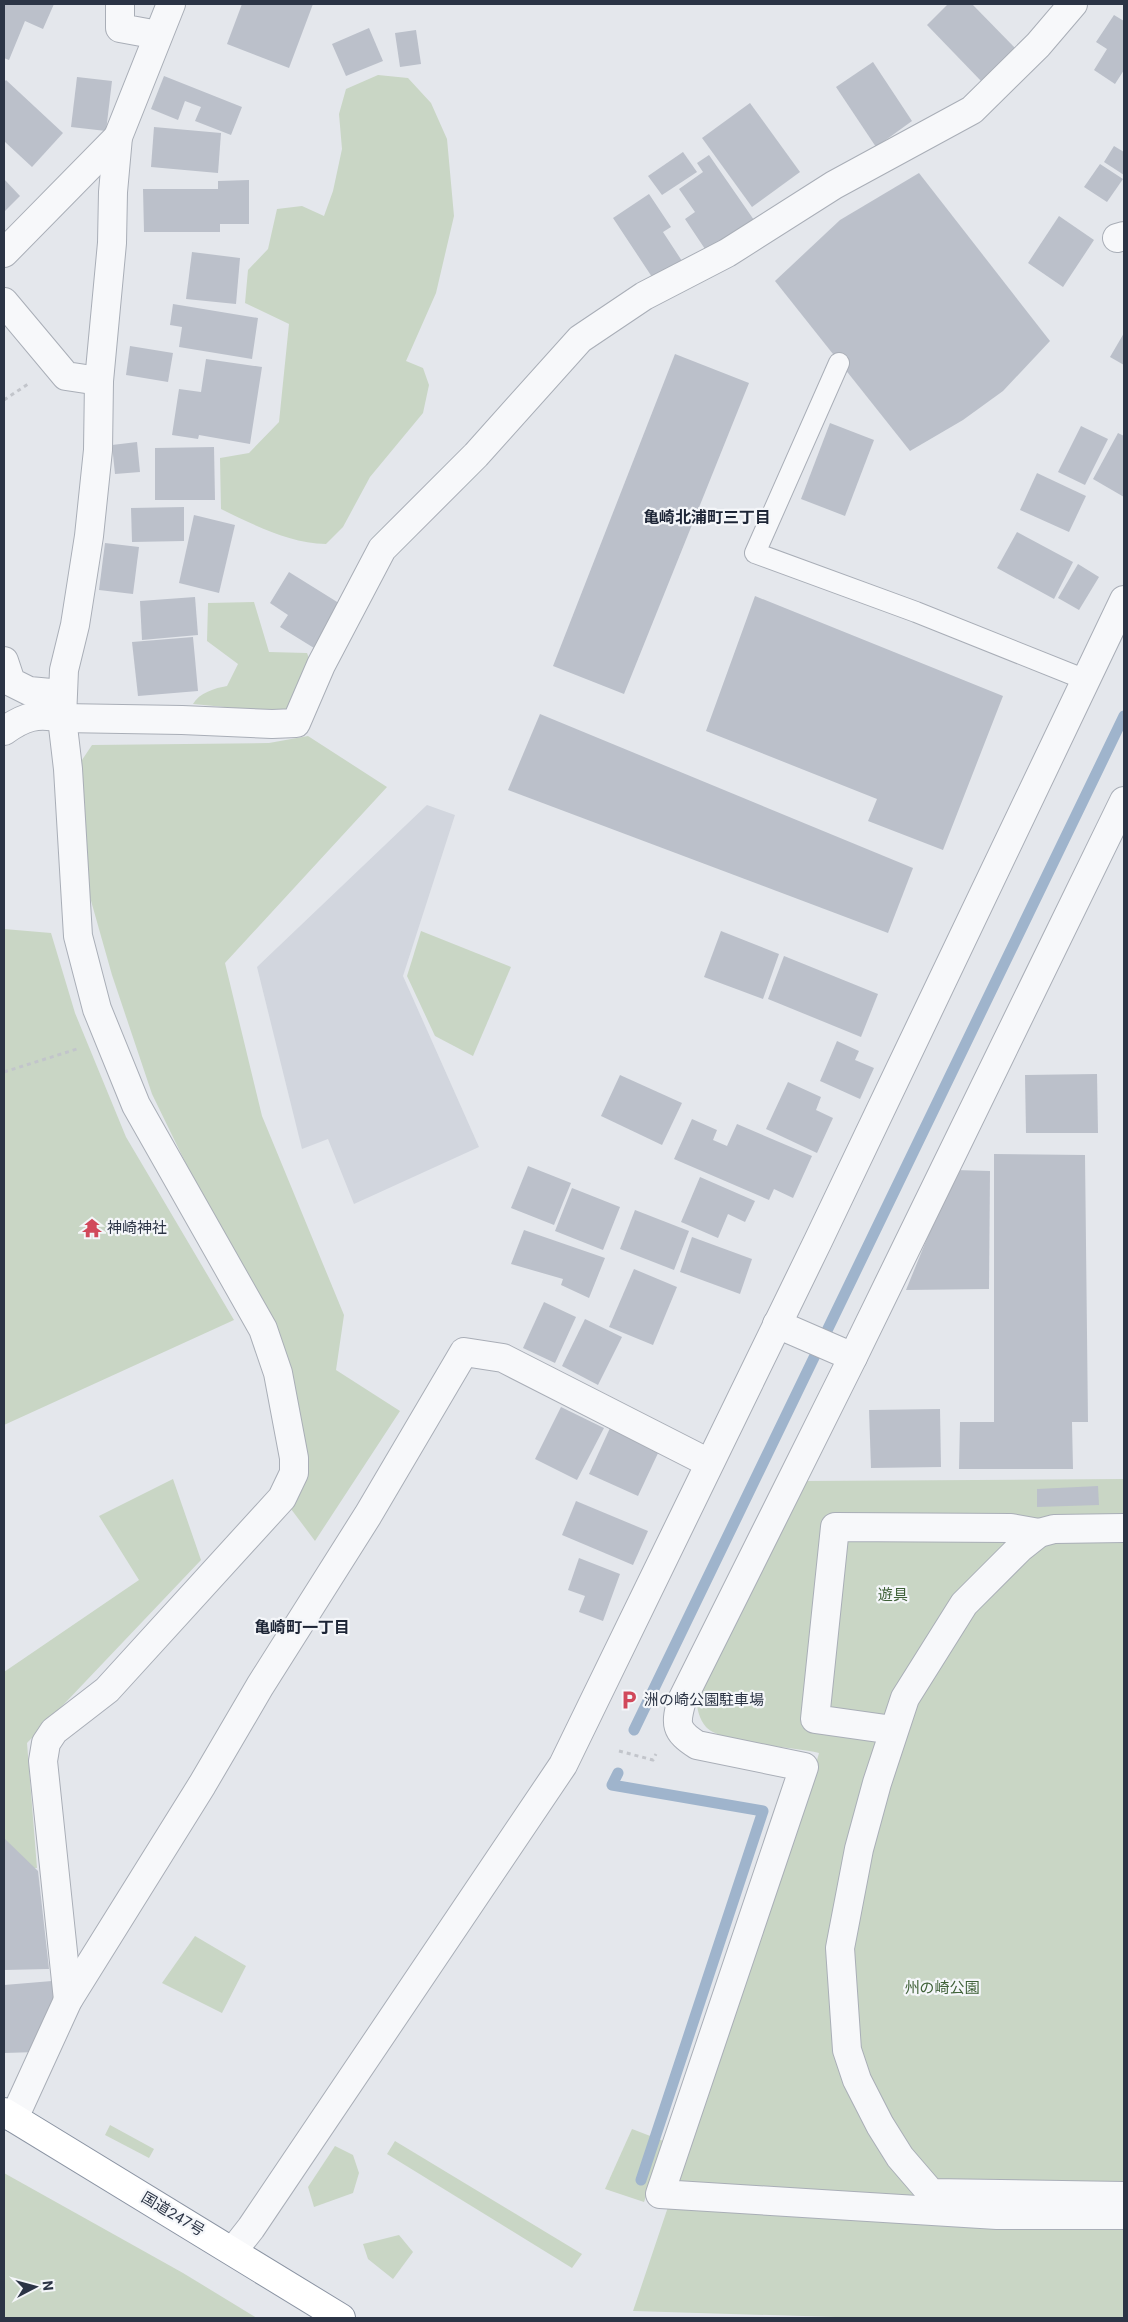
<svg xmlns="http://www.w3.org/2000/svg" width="1128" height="2322" viewBox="0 0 1128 2322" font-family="Roboto,'Noto Sans JP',sans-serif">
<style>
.built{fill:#d2d6de}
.green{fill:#c9d6c5}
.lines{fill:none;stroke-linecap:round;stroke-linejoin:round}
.stream{stroke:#9fb4cc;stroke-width:11}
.building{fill:#bbc0ca}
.service-casing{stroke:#a9aeb7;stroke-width:22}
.pedestrian-casing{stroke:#a9aeb7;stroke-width:30}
.minor-casing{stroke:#a9aeb7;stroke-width:30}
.trunk-casing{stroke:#8b94a3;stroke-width:30}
.path{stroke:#c2c5cb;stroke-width:3;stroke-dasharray:4 4;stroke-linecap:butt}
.service{stroke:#f7f8fa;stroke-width:20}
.pedestrian{stroke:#f7f8fa;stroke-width:28}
.minor{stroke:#f7f8fa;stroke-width:28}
.trunk{stroke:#fff;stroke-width:28}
.labels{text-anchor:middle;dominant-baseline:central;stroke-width:4.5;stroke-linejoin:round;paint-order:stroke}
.poi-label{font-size:15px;fill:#2b3445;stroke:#f4f6f9;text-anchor:start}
.park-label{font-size:15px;fill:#3f6138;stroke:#f4f6f9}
.street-label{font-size:15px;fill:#2b3445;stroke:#f4f6f9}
.neighbourhood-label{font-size:16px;font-weight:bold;fill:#1d2536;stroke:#f4f6f9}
</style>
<rect width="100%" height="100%" fill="#e4e7ec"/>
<!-- built -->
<polygon class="built" points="427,805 455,815 403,976 479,1147 354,1204 328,1139 302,1149 257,967"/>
<!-- green -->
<g class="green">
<path d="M378,75L408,78L431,103L447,139L454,216L436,293L406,361L423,368L429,385L423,413L370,477L343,527L326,544C289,543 254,525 221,509L220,458L249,453L279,422L289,324L245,303L248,270L268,249L277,209L302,206L324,216L333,191L342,149L339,114L346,89Z"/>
<path d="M254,602L269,652L307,653L312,666L288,713L193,704C199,693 215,688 227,686L238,664L207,641L208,603Z"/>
<polygon points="308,736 387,787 225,963 262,1116 344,1315 336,1370 400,1411 315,1541 291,1509 302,1430 244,1283 152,1094 112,975 86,883 78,766 92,745 269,743"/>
<polygon points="4,929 51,933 75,1013 126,1137 234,1320 4,1425"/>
<polygon points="421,931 511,967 473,1056 435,1036 407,976"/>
<polygon points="173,1479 201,1560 27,1743 37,1868 4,1871 4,1672 139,1580 99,1516"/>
<path d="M1124,1479V2318H869L633,2311L811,1782L819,1753C792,1746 724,1745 706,1727C699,1719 697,1708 696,1698L803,1481Z"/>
<polygon points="195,1936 246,1966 222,2013 162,1983"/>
<polygon points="110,2125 154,2149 149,2158 105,2135"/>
<polygon points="632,2129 666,2142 644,2202 605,2189"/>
<polygon points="395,2141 582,2254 572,2268 387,2154"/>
<polygon points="335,2146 353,2155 359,2173 353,2193 314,2207 308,2187"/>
<polygon points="4,2173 183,2273 257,2318 4,2318"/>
<polygon points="399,2235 413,2252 393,2279 368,2259 363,2244"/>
</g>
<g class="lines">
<!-- stream -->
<g class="stream">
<polyline points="634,1730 1124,716"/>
<polyline points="618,1773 612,1785 763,1811 641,2180"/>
</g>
</g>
<!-- building -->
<g class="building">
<polygon points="4,4 54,4 43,29 25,21 9,60 4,58"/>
<polygon points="242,4 313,4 289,68 227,44"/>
<polygon points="948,4 972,4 1016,49 982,82 927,25"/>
<polygon points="1114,15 1124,21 1124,70 1115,84 1094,70 1107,49 1096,42"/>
<polygon points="369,28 383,61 346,76 332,44"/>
<polygon points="416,30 421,64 400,67 395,33"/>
<polygon points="873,62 912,121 876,147 836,87"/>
<polygon points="164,76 242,107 231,135 195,121 201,107 185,101 178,120 151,109"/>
<polygon points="77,77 112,81 106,131 71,127"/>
<polygon points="6,80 63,133 32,167 4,141 4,82"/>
<polygon points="750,103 800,172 752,207 702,138"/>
<polygon points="154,127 221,133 218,173 151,167"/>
<polygon points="1114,146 1124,152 1124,175 1104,162"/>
<polygon points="683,152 697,172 662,195 648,176"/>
<polygon points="709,155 754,220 707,252 685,219 695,212 679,189 703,172 697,163"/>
<polygon points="1100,164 1123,179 1107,202 1084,187"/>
<polygon points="919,173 1050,341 1003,391 963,420 910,451 775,281 840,220"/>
<polygon points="4,179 20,196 4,212"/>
<polygon points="249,180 249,224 220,224 220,232 144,232 143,189 218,189 218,181"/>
<polygon points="649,194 671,227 663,232 682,261 654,280 613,218"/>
<polygon points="1059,216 1094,240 1063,287 1028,263"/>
<polygon points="192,252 240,258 236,304 186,299"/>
<polygon points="173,304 258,318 252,359 179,347 182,327 170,325"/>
<polygon points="1124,333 1124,365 1110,357"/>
<polygon points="130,346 173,353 168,382 126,375"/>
<polygon points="675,354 749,383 624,694 553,666"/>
<polygon points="206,359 262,367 250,444 199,435 198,439 172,435 179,389 201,392"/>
<polygon points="830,423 874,440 845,516 801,499"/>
<polygon points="1081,426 1108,439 1085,485 1058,472"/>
<polygon points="1118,433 1124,436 1124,497 1093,479"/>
<polygon points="137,442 140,472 115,474 112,445"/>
<polygon points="214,447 215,500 155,500 155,448"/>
<polygon points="1037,473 1086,496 1069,532 1020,510"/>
<polygon points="184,507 184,541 132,542 131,508"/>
<polygon points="194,515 235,525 219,593 179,583"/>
<polygon points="1017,532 1073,562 1054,599 997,568"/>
<polygon points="105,543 139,547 133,594 99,590"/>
<polygon points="1078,564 1099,577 1079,610 1058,598"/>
<polygon points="289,572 342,605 314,648 280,627 288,615 270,603"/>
<polygon points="755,596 1003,696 943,850 868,821 877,799 706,731"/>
<polygon points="195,597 198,635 142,640 140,601"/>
<polygon points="193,637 198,691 138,696 132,642"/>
<polygon points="540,714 913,868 888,933 508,790"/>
<polygon points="721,931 779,954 763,999 704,977"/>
<polygon points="784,956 878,994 861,1037 768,999"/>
<polygon points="837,1041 859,1051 855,1060 874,1068 860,1099 820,1081"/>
<polygon points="1097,1074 1098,1133 1026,1133 1025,1075"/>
<polygon points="620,1075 682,1103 662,1145 601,1116"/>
<polygon points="788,1082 821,1097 816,1110 833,1118 817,1153 766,1129"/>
<polygon points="692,1119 717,1130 713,1140 727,1146 737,1124 812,1156 793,1198 774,1189 769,1200 674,1159"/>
<polygon points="994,1154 1085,1155 1088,1422 1072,1422 1073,1469 959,1469 960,1422 994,1422"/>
<polygon points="528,1166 571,1183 554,1225 511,1208"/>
<polygon points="955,1170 990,1171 989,1289 906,1290"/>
<polygon points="700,1177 755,1201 745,1222 728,1214 718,1238 681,1222"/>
<polygon points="572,1188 620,1207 603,1250 555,1231"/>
<polygon points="635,1210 689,1231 674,1270 620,1249"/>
<polygon points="524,1230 605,1258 589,1298 561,1285 563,1279 511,1264"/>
<polygon points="692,1237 752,1259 740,1294 680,1272"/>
<polygon points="634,1269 677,1287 653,1345 609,1327"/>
<polygon points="544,1302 576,1317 555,1363 523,1348"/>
<polygon points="585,1319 622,1337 598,1385 562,1366"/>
<polygon points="561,1407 604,1428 577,1480 535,1459"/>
<polygon points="940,1409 941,1467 871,1468 869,1410"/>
<polygon points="610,1428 659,1451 638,1496 589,1474"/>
<polygon points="1098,1486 1099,1505 1037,1507 1037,1489"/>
<polygon points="576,1501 648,1531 633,1565 562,1535"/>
<polygon points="579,1558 620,1574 603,1621 579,1612 585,1596 568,1590"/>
<polygon points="4,1838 38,1871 49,1969 4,1970"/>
<polygon points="52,1981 56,2016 37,2052 4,2053 4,1985"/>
</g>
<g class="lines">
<defs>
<polyline id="service" points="839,363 755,553 916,612 1086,680"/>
<g id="pedestrian">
<polyline points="1124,1528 1054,1529 1039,1533 1020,1548 964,1604 905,1698 877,1783 859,1849 840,1948 847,2050 857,2080 880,2125 900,2157 931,2193 1124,2196"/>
<polyline points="893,1730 815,1719 835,1527 1011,1528 1039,1533"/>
</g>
<g id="minor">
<polyline points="120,4 120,28 158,35"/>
<polyline points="1117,238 1124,236"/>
<polyline points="4,253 118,137"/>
<polyline points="4,302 66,376 99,381"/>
<polyline points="4,661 11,682 29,691 62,694"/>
<path d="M4,731C25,716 37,713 62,718L182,720L272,724L296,723L321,665L382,549L476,455L580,339L644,296L727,253L834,185L972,110L1038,45L1073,4"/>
<path d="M1124,801L853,1357L682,1700C675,1724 675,1731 697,1745L804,1767L660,2194L997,2215H1124"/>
<polyline points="777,1324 853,1357"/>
<polyline points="68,2000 43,1761 46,1743 54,1731 107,1690 282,1498 294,1473 294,1458 278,1373 263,1329 136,1105 97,1009 78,936 68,769 62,718 64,670 75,625 89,536 98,450 99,381 112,243 113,192 118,137 171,4"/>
<polyline points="14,2118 68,2000 202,1785 260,1686 368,1515 464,1352 503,1358 709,1463"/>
<polyline points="233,2251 251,2228 563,1765 818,1241 1124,600"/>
</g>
<polyline id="trunk" points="4,2112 341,2318"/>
</defs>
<!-- service casing -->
<use href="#service" class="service-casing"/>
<!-- pedestrian casing -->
<use href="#pedestrian" class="pedestrian-casing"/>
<!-- minor casing -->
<use href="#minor" class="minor-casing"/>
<!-- trunk casing -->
<use href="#trunk" class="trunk-casing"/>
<!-- path -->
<g class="path">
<polyline points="4,400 28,384"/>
<polyline points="4,1072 77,1049"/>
<polyline points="619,1751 653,1760 656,1754"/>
</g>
<!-- service -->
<use href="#service" class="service"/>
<!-- pedestrian -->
<use href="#pedestrian" class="pedestrian"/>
<!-- minor -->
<use href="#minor" class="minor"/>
<!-- trunk -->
<use href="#trunk" class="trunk"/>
</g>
<!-- icons -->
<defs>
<symbol id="temple-bare" viewBox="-9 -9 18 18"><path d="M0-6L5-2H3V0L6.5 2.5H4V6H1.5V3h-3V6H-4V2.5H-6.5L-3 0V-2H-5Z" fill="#d1495b" stroke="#f4f6f9" stroke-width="2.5" paint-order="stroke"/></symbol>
<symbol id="parking-bare" viewBox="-9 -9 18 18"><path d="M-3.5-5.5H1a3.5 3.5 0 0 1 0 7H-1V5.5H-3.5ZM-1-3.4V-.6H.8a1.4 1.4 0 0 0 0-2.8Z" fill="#d1495b" stroke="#f4f6f9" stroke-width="2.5" paint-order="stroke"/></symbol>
</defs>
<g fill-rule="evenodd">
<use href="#temple-bare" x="78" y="1214" width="28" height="28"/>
<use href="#parking-bare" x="615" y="1686" width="28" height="28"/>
</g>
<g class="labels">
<!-- poi labels -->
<g class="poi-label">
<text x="107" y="1228">神崎神社</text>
<text x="644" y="1700">洲の崎公園駐車場</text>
</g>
<!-- park labels -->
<g class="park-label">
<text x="893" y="1595">遊具</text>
<text x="942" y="1988">州の崎公園</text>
</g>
<!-- street labels -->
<g class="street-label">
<text transform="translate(173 2214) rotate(31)">国道247号</text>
</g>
<!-- neighbourhood labels -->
<g class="neighbourhood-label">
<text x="707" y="517">亀崎北浦町三丁目</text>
<text x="302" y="1627">亀崎町一丁目</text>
</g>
</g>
<!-- border -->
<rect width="1128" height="2322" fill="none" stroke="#2b3445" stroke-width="10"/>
<!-- north arrow -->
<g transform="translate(35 2287) rotate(84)" stroke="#f4f6f9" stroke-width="4" paint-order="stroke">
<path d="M0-4L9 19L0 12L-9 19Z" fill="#2b3445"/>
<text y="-8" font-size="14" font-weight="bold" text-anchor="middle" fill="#2b3445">N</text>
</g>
</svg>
